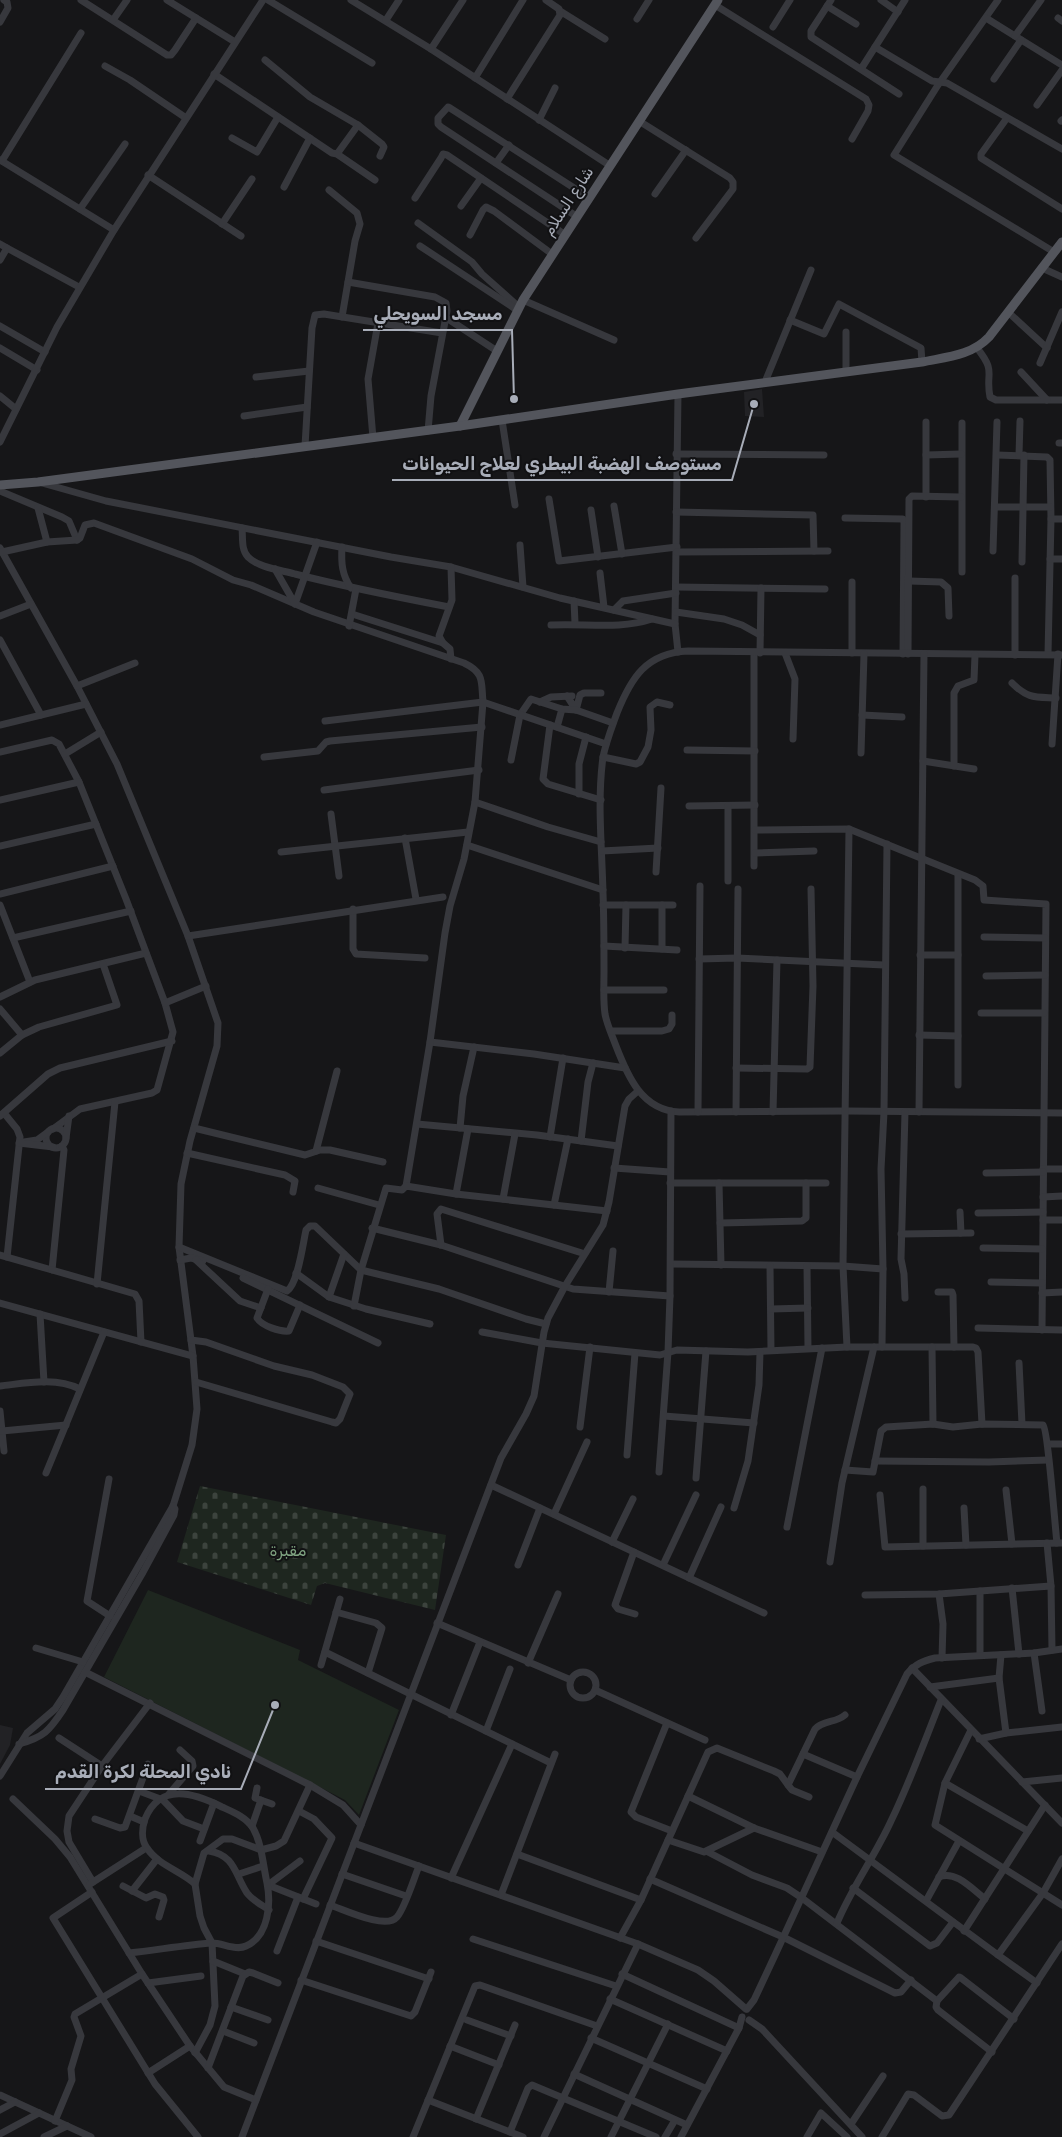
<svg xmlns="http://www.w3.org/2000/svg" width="1062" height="2137" viewBox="0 0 1062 2137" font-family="Rubik,'Noto Naskh Arabic',sans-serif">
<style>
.built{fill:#222225}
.green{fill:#1e261f}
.cemetery{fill:url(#cemetery-stones)}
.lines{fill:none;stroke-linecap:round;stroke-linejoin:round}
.minor{stroke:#37383d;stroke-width:7}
.major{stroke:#53555c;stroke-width:9}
.labels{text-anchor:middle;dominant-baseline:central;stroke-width:4;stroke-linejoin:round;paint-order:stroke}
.street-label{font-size:16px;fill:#a8adb8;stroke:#111113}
.park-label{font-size:16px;fill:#7fa381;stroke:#111113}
.leader{fill:none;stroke:#a8adb8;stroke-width:2}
.callout-dot{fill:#a8adb8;stroke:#111113;stroke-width:2}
.callout-label{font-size:18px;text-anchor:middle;font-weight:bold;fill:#a8adb8;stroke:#111113;stroke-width:4;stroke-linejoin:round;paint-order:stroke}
</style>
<defs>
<pattern id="cemetery-stones" width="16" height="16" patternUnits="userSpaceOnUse" patternTransform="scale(1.25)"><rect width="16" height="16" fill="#1e261f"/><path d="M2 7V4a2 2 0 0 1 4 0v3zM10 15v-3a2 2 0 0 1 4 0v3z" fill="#3c433d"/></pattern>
</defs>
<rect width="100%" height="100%" fill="#161618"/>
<!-- built -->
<g class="built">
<polygon points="762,389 764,417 745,416 744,392"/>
<polygon points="0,1725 13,1728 10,1745 0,1764"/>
</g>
<!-- green -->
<polygon class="green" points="148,1590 300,1650 298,1660 399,1710 359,1815 345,1800 104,1677"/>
<!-- cemetery -->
<polygon class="cemetery" points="200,1486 446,1535 435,1610 325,1583 317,1586 311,1605 177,1562"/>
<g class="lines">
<!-- minor -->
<g class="minor">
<polyline points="81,0 167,55 171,55 175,50 196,18"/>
<polyline points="167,0 235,42"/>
<polyline points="268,0 372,63"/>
<polyline points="351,0 431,49 609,165"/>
<polyline points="831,0 811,31 811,37 899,94"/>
<polyline points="881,0 898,12"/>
<polyline points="998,0 938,85 894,155 1054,252"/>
<polyline points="715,5 866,99 869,105 868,111 852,139"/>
<polyline points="827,6 856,24"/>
<polyline points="560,11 605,39"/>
<polyline points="986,18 1062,65"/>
<polyline points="1058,18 1062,21"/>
<polyline points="637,19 649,0"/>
<polyline points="113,20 127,0"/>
<polyline points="386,20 399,0"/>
<polyline points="0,22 8,8 7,2 4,0"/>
<polyline points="773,27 790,0"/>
<polyline points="1015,36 1041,0"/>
<polyline points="875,47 932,81 947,83 1062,149"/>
<polyline points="431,49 463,0"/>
<polyline points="265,60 310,97 358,125 337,154"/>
<polyline points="105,66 130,80 186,118"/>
<polyline points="861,69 905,0"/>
<polyline points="214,74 332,153 337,154 375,180"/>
<polyline points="475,78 523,0"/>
<polyline points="994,79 1021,40"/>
<polyline points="507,99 560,15 559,9 546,0"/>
<polyline points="1037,105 1062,70"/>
<polyline points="1007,118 981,154 981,158 1062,209"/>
<polyline points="539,120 555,88"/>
<polyline points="639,121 730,178 733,182 733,189 696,238"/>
<polyline points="1061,121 1062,120"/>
<polyline points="358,125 382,144 384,147 380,156"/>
<polyline points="232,138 257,152 278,117"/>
<polyline points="0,160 114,230"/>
<polyline points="2,161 81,33"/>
<polyline points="496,163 509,145"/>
<polyline points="148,175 241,236"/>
<polyline points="284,187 310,138"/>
<polyline points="329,190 357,213 360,224 355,241 342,317"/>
<polyline points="655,194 686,150"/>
<polyline points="415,198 441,158 443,154 447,155 564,234"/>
<polyline points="461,206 481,178"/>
<polyline points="80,209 125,144"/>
<polyline points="576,216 441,127 438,124 438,118 448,107 450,108 588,197"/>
<polyline points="418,223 472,262 482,274 519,307"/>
<polyline points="222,224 252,179"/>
<polyline points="470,235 483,210 486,207 494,211 552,254"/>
<polyline points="0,244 7,248"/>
<polyline points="420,246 517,310"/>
<polyline points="0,260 7,248 79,287"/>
<polyline points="1042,268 1062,277"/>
<polyline points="348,282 435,297 446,303 447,311 431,396 428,431"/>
<polyline points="523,300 614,340"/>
<polyline points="1008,312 1047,348"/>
<polyline points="445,317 497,351"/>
<polyline points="790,320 824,334 839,304 921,348 922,362"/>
<polyline points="0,326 45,352"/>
<polyline points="846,332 846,372"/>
<polyline points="0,348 37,370"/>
<path d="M977,348C997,373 985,372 990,397L996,400H1062"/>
<polyline points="1040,363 1062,312"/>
<polyline points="1021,372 1047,400"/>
<polyline points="256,377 309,371"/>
<polyline points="765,382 811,270"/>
<polyline points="678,394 675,624 678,652"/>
<polyline points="0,396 16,409"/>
<polyline points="244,416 307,407"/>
<polyline points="502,420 515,505"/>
<polyline points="962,423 962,572"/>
<polyline points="373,438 368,379 378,323"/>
<polyline points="0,442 57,327 114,230 263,0"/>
<polyline points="1059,443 1062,443"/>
<polyline points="305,446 312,328 315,315 324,314 442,333"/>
<polyline points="676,454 824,455"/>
<polyline points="926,455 961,454"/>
<polyline points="997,455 1047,457 1050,460 1051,519 1048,654"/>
<polyline points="1019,455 1020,421"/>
<polyline points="42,483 106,501 391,557 451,567 560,598 675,624"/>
<polyline points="0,491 62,517 69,521 77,540"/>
<polyline points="926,497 926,422"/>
<polyline points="549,499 559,561 677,547"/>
<polyline points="614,506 622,554"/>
<polyline points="996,507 1050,507"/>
<polyline points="38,508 47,542"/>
<polyline points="591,510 598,557"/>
<polyline points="676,512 813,515 814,551"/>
<polyline points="845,518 903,519 904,523 903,654"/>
<polyline points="1051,519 1062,519"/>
<path d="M242,528C243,538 241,550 248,557C259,568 281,570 295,574C346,587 397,597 449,607"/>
<polyline points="520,545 523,587"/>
<path d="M342,547C341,563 342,575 351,588"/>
<polyline points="0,548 77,686 117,764 188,936 218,1023 217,1046 190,1141 181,1184 179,1247 193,1356 197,1409 192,1445 173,1506 63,1697 55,1709 27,1733 0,1776"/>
<polyline points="993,551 997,422"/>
<path d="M2,552L47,542L77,540L80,538L85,525L94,523L192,559L233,580L251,585L314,612L464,663C485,673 481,682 483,702L325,721"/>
<polyline points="677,552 828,551"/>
<polyline points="1050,559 1062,559"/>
<polyline points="1022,562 1024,455"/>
<polyline points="275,569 295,604 317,542"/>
<polyline points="600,573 604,607"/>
<polyline points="909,581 941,582 948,588 949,616"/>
<polyline points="852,582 852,653"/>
<polyline points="676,587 825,589"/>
<polyline points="574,601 575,623"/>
<polyline points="614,610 623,601 676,593"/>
<polyline points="676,612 724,619 742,625 760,635"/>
<polyline points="352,614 443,643"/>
<polyline points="0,616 31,604"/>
<path d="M551,625C585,623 619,630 652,619"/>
<polyline points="349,626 356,589"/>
<polyline points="0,640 41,715"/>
<polyline points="754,653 754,866"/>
<polyline points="760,653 761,588"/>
<polyline points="785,653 795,679 793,739"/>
<polyline points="908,654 909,499 912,496 961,497"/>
<polyline points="1015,655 1015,578"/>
<path d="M1062,655L688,651C646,653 631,678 617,713C612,727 606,742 603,757C597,801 602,848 603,893C604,919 604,946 604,972C604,986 603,1000 605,1014C607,1025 612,1035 616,1046C628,1077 642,1110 679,1112L846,1111L1062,1113"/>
<polyline points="451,659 450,649 443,643 439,636 452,600 451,567"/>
<path d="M1012,683C1028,699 1035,697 1056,698"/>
<polyline points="77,686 135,663"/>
<polyline points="567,696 576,710 580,695 584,693 601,693"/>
<polyline points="540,702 551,697 572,696"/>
<polyline points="862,715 902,717"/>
<polyline points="0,725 86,704"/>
<polyline points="550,725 543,779 548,784 601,800"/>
<polyline points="557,727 562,709"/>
<polyline points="1052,744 1058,654"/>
<polyline points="687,750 755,751"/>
<polyline points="0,752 52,740 59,744 79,782 126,899 165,1003 173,1032 157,1090 152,1093 80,1109 53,1129"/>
<polyline points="861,753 864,654"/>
<polyline points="65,754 101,732"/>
<polyline points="264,757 318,751 326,742 330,741 482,727"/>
<polyline points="603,757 636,764 640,762 648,747 651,730 650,707 657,702 670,705"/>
<polyline points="511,760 520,715 531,699 562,709 576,710 613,723"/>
<polyline points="923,761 974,769"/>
<polyline points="954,766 954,693 958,686 974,680 975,655"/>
<polyline points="324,790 479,770"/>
<polyline points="579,794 579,764 586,737"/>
<polyline points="0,800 79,782"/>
<polyline points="475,802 548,827 601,842"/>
<polyline points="689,806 755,805"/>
<polyline points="331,814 339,876"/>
<polyline points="755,830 849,829 975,880 983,886 984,900 1046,904 1042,1330"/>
<polyline points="405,838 416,899"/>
<polyline points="467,845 603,890"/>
<polyline points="0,846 96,824"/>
<polyline points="602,851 658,848"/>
<polyline points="281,852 468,832"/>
<polyline points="755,853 814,851"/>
<polyline points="656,872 661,788"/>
<polyline points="728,881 728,806"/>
<polyline points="0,894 113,866"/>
<polyline points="0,905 30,982"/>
<polyline points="603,905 673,905"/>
<polyline points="662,905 662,949"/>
<polyline points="353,909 353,949 356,954 425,958"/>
<polyline points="188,936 443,897"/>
<polyline points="984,937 1045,938"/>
<polyline points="13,938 131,911"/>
<polyline points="604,946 677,950"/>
<polyline points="625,948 626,905"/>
<polyline points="920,955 958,955"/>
<polyline points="699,959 737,958 884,965"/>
<polyline points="986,976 1045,975"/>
<polyline points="604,990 664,990"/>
<polyline points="0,997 35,980 146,953"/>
<polyline points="165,1003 206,986"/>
<polyline points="0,1009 22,1035"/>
<polyline points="981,1013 1044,1013"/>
<polyline points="611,1031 662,1031 669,1029 672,1024 672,1015"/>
<polyline points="919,1035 958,1036"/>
<polyline points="430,1042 534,1054 625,1068"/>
<polyline points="0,1053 22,1035 39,1027 117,1005 103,964"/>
<polyline points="736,1068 807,1069 810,1067 813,986 811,889"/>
<polyline points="958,1085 958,875"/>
<polyline points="698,1112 700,886"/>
<polyline points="736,1112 738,889"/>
<polyline points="773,1112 777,960"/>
<polyline points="905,1112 901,1259 904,1274 905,1298"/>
<polyline points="919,1112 924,654"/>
<polyline points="4,1113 17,1129 20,1137 7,1257"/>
<polyline points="0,1116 48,1074 60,1068 172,1041"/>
<polyline points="417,1124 537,1135 618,1146"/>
<polyline points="194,1128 305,1155 320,1150 330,1150 383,1162"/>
<polyline points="460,1128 463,1096 474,1047"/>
<circle cx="56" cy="1138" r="10"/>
<polyline points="550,1137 563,1058"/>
<polyline points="66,1138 69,1116"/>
<polyline points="581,1141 588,1082 593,1063"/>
<polyline points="24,1142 37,1140 48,1132"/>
<polyline points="19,1143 53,1147"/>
<polyline points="316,1151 337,1071"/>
<polyline points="187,1153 285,1175 295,1181 293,1192"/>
<polyline points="614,1168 670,1172"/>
<polyline points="1043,1169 1062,1169"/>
<polyline points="986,1173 1043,1172"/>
<polyline points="670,1183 826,1183"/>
<polyline points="719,1183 721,1265"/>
<polyline points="406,1186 430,1042 445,933 450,906 464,859 475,802 483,702 606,744"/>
<polyline points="318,1188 379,1205"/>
<polyline points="456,1194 468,1129"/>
<polyline points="1043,1197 1062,1196"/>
<polyline points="503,1199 515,1134"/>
<polyline points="554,1205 568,1139"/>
<polyline points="960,1212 961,1233"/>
<polyline points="978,1213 1043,1212"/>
<polyline points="1043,1220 1062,1220"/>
<polyline points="720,1223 802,1221 806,1218 806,1183"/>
<polyline points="372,1228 441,1245 573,1289 670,1296"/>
<polyline points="901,1234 971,1233"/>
<polyline points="441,1245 437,1214 441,1209 582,1253"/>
<path d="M179,1247L287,1291C298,1284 303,1243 306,1230L310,1226H315L361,1270L439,1289L526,1319L546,1324"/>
<polyline points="983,1248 1042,1249"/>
<polyline points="0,1255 52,1270 64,1150 62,1146"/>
<polyline points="180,1260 191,1258 203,1261"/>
<polyline points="196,1260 240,1301 261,1308"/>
<polyline points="671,1264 843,1266 883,1269"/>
<polyline points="770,1266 771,1350"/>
<polyline points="807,1266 808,1348"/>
<polyline points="52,1270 135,1294 139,1301 141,1342"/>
<polyline points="296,1273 329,1297 366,1309 430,1324"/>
<polyline points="243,1278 378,1343"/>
<polyline points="991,1282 1042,1283"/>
<polyline points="97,1284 115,1102"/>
<path d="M268,1289L257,1318C262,1326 280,1332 289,1331L300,1305"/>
<polyline points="609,1292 613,1251"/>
<polyline points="938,1292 952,1292 953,1295 954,1347"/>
<polyline points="1042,1293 1062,1292"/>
<polyline points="329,1297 344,1254"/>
<polyline points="0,1303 193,1356"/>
<polyline points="354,1306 361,1270 386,1188 402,1190 406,1186 456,1194 607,1211"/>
<polyline points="771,1309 808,1308"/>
<polyline points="40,1314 44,1382"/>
<polyline points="978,1328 1062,1330"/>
<polyline points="482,1332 542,1343 660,1355 677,1350 748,1352 847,1347 973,1347 976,1348 978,1352 982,1424"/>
<polyline points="191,1340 206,1342 274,1366 312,1375 343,1387 350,1394 340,1419 336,1423 332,1422 196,1382"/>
<polyline points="847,1347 843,1266 849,829"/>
<polyline points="882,1347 883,1269 881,1169 884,1112 887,844"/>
<polyline points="932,1347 933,1424"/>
<polyline points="1019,1363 1022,1424"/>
<path d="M0,1386C27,1383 55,1377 80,1389"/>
<polyline points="0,1411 4,1451"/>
<polyline points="664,1416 754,1423"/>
<polyline points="580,1427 590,1347"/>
<polyline points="2,1431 66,1425"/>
<polyline points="1048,1444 1062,1444"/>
<polyline points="627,1455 635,1353"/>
<polyline points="875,1461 989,1462 1048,1460"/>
<path d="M845,1470L873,1472L881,1431L886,1427L933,1424L953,1427L982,1424L1043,1425C1048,1430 1055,1527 1057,1543"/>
<polyline points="659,1472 668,1352 670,1296 671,1111"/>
<polyline points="46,1473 104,1332"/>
<polyline points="696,1478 706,1351"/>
<polyline points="109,1479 87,1601 110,1616"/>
<polyline points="491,1485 764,1613"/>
<polyline points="1006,1490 1012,1544"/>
<polyline points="880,1495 885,1547 1062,1543"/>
<polyline points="734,1508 748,1461 759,1385 760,1352"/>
<polyline points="964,1508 966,1545"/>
<polyline points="554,1514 587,1442"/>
<polyline points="787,1527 822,1348"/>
<polyline points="612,1542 633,1499"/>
<polyline points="1047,1543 1051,1586 1052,1650"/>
<polyline points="923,1546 923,1489"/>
<polyline points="634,1552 615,1605 618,1609 635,1614"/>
<polyline points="830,1562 842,1483 874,1347"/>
<polyline points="518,1565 540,1508"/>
<polyline points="663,1565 696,1495"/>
<polyline points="689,1578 721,1507"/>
<polyline points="1012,1588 1019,1654"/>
<polyline points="980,1591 980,1655"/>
<polyline points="939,1594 943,1624 942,1658"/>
<polyline points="865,1595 939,1594 1051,1586"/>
<polyline points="336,1612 376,1623 382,1628 368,1673"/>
<polyline points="437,1623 571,1680"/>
<polyline points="36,1648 83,1662"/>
<polyline points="325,1652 551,1763"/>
<polyline points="1034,1653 1042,1711"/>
<polyline points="1001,1655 999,1678 1006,1733"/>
<polyline points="528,1663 558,1594"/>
<polyline points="321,1665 340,1599"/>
<polyline points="912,1668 1062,1823"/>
<circle cx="583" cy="1685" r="13"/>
<polyline points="85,1672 310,1785 343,1805 361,1825"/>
<polyline points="930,1687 999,1678"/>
<polyline points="595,1690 705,1740"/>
<polyline points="451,1715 480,1642"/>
<polyline points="667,1723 631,1812 636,1817 672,1831"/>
<polyline points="971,1730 945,1783 935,1825 1062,1905"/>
<polyline points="486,1731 510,1669"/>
<polyline points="59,1738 102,1766"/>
<polyline points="979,1739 1006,1733 1062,1727"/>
<path d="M19,1744C44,1737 49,1731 63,1710L142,1574L174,1515L175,1509L173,1506"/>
<polyline points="803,1754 857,1777"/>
<polyline points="1022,1782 1062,1778"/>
<polyline points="945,1783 1028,1831"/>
<polyline points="257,1788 255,1798 272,1804"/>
<polyline points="139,1791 163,1800 183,1821 204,1829"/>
<polyline points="169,1794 193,1766 192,1761 180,1750"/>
<polyline points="688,1796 754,1828 822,1852"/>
<path d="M809,1797L792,1790L788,1785L815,1729C823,1720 836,1723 845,1715"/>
<polyline points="13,1799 55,1839 70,1857 142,1974 190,2046 224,2087 256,2100"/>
<polyline points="299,1811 314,1819 332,1838 303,1899"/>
<polyline points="130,1816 144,1822"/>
<polyline points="95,1819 120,1828 125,1827 148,1764"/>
<polyline points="252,1826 261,1800"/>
<polyline points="832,1832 998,1955 1043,1893 1062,1859"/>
<polyline points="668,1840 704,1852 754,1828"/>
<polyline points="200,1841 214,1803"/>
<polyline points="354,1843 638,1944 698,1970 714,1981 746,2009"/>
<path d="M209,1851C235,1855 235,1875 247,1893C252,1900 262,1905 269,1910"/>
<polyline points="708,1852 752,1875 787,1888 802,1898 937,2001 959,1977 961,1978 1014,2019"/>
<polyline points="517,1854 641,1900"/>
<polyline points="239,1874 263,1866"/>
<polyline points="342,1874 406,1896"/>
<path d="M939,1877C956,1870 972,1889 985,1899"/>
<polyline points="451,1878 512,1744"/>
<polyline points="650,1879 783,1937 895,1993 901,1992 911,1980"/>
<polyline points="93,1882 69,1842 67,1831 69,1816 102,1766 150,1703"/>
<polyline points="90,1884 146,1848"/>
<polyline points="195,1884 204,1853 223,1839 232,1839 261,1850 276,1846 284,1841 310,1785"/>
<polyline points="268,1885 316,1904"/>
<polyline points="268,1885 300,1861"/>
<polyline points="123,1886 146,1898 155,1894 163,1897 164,1900 159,1917"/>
<polyline points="853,1888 930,1946 937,1943 953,1922"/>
<polyline points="132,1891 157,1859"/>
<polyline points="92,1892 53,1918 155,2084 198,2137"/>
<polyline points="501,1895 555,1754"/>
<polyline points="926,1901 959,1841"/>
<path d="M330,1905C345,1910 386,1930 397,1917C405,1908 414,1878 419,1866"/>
<path d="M837,1923C852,1887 875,1856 891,1821C910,1782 925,1740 941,1700"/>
<polyline points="964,1931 1045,1805"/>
<polyline points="620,1938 641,1900 708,1752 717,1748 774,1771 780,1774 788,1785"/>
<polyline points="473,1939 616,1986"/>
<polyline points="316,1941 429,1979"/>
<polyline points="277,1951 298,1897"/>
<path d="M129,1953C157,1950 185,1945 212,1943C223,1943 236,1951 246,1946C269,1936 271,1903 267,1883C263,1865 262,1844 253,1828C246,1817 233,1812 222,1807C194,1793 160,1782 145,1819C142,1828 141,1840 147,1848C158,1865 181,1871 195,1884L200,1916L204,1928L212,1943L215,2006L210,2025L195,2053"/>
<polyline points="998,1955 1037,1983"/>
<polyline points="213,1961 245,1974"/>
<polyline points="622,1974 739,2028"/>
<polyline points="301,1980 411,2016 415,2012 431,1972"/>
<polyline points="148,1983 201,1976"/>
<polyline points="610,1999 727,2051"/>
<polyline points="937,2001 936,2007 938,2010 992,2052"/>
<polyline points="231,2007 268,2020"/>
<path d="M747,2009L754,2000L776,1953L857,1777L907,1674C915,1664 923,1661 935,1658L1034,1653L1062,1649"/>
<polyline points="467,2020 511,2036"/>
<polyline points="749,2020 762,2029 862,2137"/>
<polyline points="223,2031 254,2043"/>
<polyline points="591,2038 707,2089"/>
<polyline points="450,2046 499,2065"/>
<polyline points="208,2068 243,1976 249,1972 253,1973 278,1983"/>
<polyline points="148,2073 190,2046"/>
<polyline points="574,2074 687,2125"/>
<polyline points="0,2095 91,2137"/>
<polyline points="428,2100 523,2137"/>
<polyline points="0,2110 15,2102"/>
<polyline points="476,2119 515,2025"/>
<polyline points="55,2121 72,2080 71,2069 81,2036 74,2017 75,2014 142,1974"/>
<polyline points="851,2124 883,2076"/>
<polyline points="510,2132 528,2088 532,2085 656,2137"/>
<polyline points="0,2134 39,2113"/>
<polyline points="44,2137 67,2126"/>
<polyline points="242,2137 501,1458 526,1414 534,1396 544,1332 548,1318 565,1286 603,1225 609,1202 625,1106 629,1099 638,1091"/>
<polyline points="413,2137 475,1986 480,1985 597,2026"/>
<polyline points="544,2137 638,1944"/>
<polyline points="611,2137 668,2024"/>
<polyline points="665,2137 675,2120"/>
<polyline points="681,2137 739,2028 742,2017"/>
<polyline points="807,2137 821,2113 847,2137"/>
<polyline points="882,2137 908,2094 914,2095 942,2116 949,2115 1062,1944"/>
</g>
<!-- major -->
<g class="major">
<polyline points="460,426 523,300 718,0"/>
<path d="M0,485L38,482L460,426L678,394L922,362C946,357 971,356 989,337L1062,242"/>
</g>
</g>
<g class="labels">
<!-- street labels -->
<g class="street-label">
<text transform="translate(568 201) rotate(-57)">شارع السلام</text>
</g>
<!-- park labels -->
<g class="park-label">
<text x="288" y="1550">مقبرة</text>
</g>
</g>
<!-- callouts -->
<path class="leader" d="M514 399L512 330H363M754 404L732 480H392M275 1705L241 1789H45"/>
<g class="callout-dot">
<circle cx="514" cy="399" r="5"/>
<circle cx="754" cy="404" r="5"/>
<circle cx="275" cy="1705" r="5"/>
</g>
<g class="callout-label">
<text x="438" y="320">مسجد السويحلي</text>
<text x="562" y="470">مستوصف الهضبة البيطري لعلاج الحيوانات</text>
<text x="143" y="1778">نادي المحلة لكرة القدم</text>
</g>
</svg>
